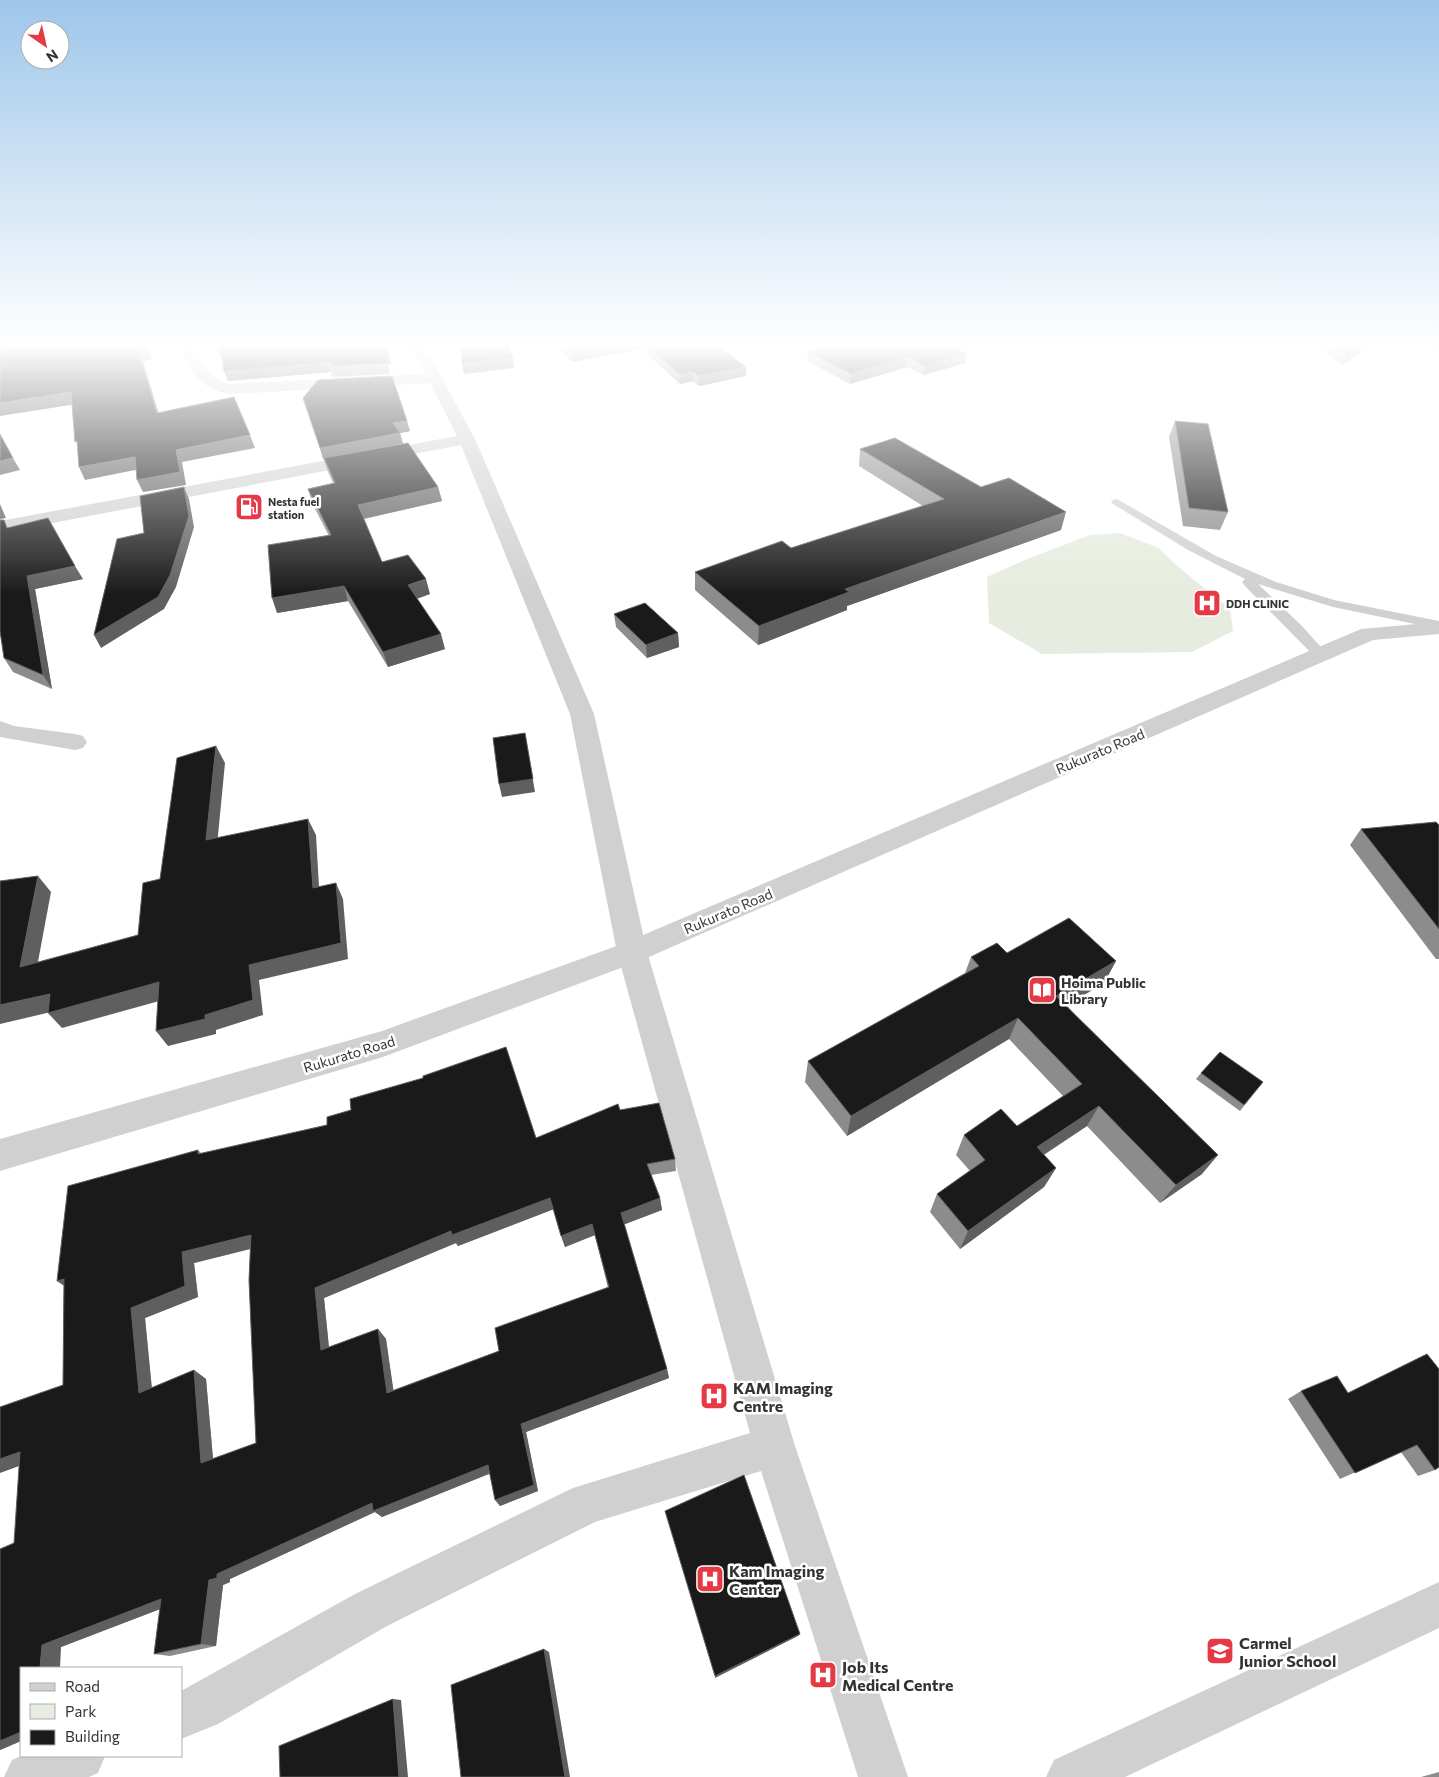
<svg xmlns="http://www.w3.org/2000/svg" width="1439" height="1777" viewBox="0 0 1439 1777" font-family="Commissioner,sans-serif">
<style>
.green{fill:#e6ecdf}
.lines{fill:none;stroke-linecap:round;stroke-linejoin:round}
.service{fill:#d0d0d0;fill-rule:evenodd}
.minor{fill:#d0d0d0;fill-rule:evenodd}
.tertiary{fill:#d0d0d0;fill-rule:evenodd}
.wall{fill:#8c8c8c;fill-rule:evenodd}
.shaded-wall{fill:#5f5f5f}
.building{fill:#1a1a1a;stroke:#5f5f5f;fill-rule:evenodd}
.labels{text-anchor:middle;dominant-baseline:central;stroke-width:5;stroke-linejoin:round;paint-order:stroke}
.far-poi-label{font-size:11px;font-weight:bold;fill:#333;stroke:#fff;text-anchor:start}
.street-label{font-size:14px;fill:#333;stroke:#fff}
.poi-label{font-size:14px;font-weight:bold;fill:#333;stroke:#fff;text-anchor:start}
.near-poi-label{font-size:16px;font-weight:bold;fill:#333;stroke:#fff;text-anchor:start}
</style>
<rect width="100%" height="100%" fill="#fff"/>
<!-- green -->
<polygon class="green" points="1120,533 1159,548 1176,565 1230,609 1233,631 1192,652 1042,654 989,623 987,577 1027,559 1090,535"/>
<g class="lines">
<!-- service -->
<g class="service">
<polygon points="1423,345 1434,345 1439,347 1439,354"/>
<polygon points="1117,499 1216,556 1276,582 1334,600 1439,621 1439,629 1333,607 1258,584 1302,626 1328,655 1321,659 1316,658 1244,585 1242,582 1245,579 1188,550 1113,504 1111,502 1113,500"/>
</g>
<!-- minor -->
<g class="minor">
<path d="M179,345H193C202,362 208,380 229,384L425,374L410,345H424L475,439L594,714L647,952L795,1446L908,1777H858L761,1471L595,1522L387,1626L218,1724L181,1739V1691L355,1594L573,1488L750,1433L617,952L570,714L461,445L0,533V521L457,436L430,383L229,394C197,386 192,373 179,345Z"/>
<polygon points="0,721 14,726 75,734 83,736 87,742 83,748 75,750 0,737"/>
<polygon points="1439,1582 1439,1628 1125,1777 1046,1777 1054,1760"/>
<polygon points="21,1756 105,1756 98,1773 89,1777 4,1777 12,1760"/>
</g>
<!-- tertiary -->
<polygon class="tertiary" points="1439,622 1439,634 1373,640 642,960 383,1057 0,1171 0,1139 382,1031 622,944 1361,629"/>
</g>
<!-- wall -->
<g class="wall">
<polygon points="212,345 386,345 386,347 385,347 389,354 391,364 388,365 390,374 332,377 331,372 228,381 222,358"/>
<polygon points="555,345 717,345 746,376 699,386 693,381 680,384 641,349 572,362"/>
<polygon points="832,345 947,345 966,353 965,363 924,375 907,367 850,384 807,361 808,352 833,345"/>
<polygon points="1317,345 1373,345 1342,365"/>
<polygon points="303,398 410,431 400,433 403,444 438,487 442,501 364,519 382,562 430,594 417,599 445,649 388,667 348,601 277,613 329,536 312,503 308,489 333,483 328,472"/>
<polygon points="1175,421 1228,512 1220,530 1183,526 1169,437"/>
<polygon points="860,449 981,487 1061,530 847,606 847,610 758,645 695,590 695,572 791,548 923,506 859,466"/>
<polygon points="9,527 83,579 35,589 52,689 13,672 4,658"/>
<polygon points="614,614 678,633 679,647 647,658 616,627"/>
<polygon points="1439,825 1439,959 1436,959 1350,845 1361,829"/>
<polygon points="1007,953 1116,961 1104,983 1067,1005 1202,1174 1160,1203 1087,1126 1044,1155 1056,1168 1044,1187 960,1249 930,1212 937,1194 970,1171 956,1155 964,1135 1017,1126 1063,1096 1009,1039 847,1136 805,1082 808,1061 965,973 971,957"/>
<polygon points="1201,1073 1263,1082 1240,1111 1196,1079"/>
<path d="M620,1110L675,1159L676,1171L651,1175L660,1198L662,1210L624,1224L667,1369L669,1378L526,1432L538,1491L500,1506L490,1473L382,1517L375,1512L230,1579V1582L223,1585L216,1646L170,1656L154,1654L160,1609L61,1647L21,1668V1741L0,1750L14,1543L63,1385L64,1285L57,1281L198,1150L202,1154L536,1138ZM554,1209L565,1247L595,1235L608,1288L499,1351L393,1390L386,1339L378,1329L329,1347L324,1298L456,1243L458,1246ZM250,1249L256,1443L213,1459L206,1379L194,1370L152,1388L145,1318L198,1297L194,1263Z"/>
<polygon points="1427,1354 1435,1470 1418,1476 1401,1452 1340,1479 1288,1399 1301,1391 1348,1393"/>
<polygon points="1439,1772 1439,1777 1421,1777"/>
</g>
<!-- shaded-wall -->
<g class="shaded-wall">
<polygon points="146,345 152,359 143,361 162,425 157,413 138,349"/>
<polygon points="615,345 641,345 641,349 572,362 570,353"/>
<polygon points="1363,345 1373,345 1342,365 1347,355"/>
<polygon points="966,353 965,363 924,375 925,366"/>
<polygon points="385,354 389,354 391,364 388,365"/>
<polygon points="908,357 907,367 850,384 851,374"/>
<polygon points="513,358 514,368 464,374 462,364"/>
<polygon points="333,362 329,366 331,372 228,381 224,371"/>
<polygon points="746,367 746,376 699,386 699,376"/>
<polygon points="693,372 693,381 680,384 679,374"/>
<polygon points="71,392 77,404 0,416 0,403"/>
<polygon points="407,421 410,431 396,434 393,423"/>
<polygon points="400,433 403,444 323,459 320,448"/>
<polygon points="250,435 255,448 182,462 186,485 143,492 137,480 176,450"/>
<polygon points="135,457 140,469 85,480 79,467"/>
<polygon points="13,458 20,470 0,475 0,461"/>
<polygon points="184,487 189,499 194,527 176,587 164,609 101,648 94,635"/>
<polygon points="438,487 442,501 362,519 358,505"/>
<polygon points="0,504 6,518 0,519"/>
<polygon points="1066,512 1061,530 847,606 847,610 758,645 759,626 845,589"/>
<polygon points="75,566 83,579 35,589 52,689 43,675 27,576"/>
<polygon points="426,579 430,594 412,600 408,585"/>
<polygon points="344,586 348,601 277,613 272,598"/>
<polygon points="678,633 679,647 647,658 646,645"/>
<polygon points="441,634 445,649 388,667 383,652"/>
<polygon points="525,733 535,792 502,797 499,784"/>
<polygon points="216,746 225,763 216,856 206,840"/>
<polygon points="308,819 316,835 320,904 313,888"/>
<polygon points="38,876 51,892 34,983 20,967"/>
<polygon points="336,883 343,899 348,959 259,980 263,1015 216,1030 216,1034 168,1046 156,1031 205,1015 249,965"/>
<polygon points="1116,961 1104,983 1047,1017 1056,996"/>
<polygon points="159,982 170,998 62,1028 48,1013 51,1012 0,1024 0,1005 50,994"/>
<polygon points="1018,1018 1009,1039 847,1136 851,1116"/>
<polygon points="1099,1106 1087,1126 1026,1166 1037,1147"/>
<polygon points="1218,1155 1202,1174 1160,1203 1176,1185"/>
<polygon points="1056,1168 1044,1187 960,1249 968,1231"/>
<polygon points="550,1198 554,1209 458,1246 456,1243 324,1298 330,1359 321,1350 315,1288 451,1231"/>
<polygon points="660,1198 662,1210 623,1225 621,1213"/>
<polygon points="592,1224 595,1235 565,1247 561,1236"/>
<polygon points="251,1235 262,1246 194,1263 198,1297 145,1318 153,1402 139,1393 131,1308 182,1252"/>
<polygon points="64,1279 72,1291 57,1281"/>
<polygon points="378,1329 386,1339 395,1401 387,1393"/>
<polygon points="667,1369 669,1378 526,1432 538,1491 500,1506 495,1500 521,1424"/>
<polygon points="194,1370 206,1379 214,1470 201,1463"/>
<polygon points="20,1452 38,1459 0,1473 0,1459"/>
<polygon points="488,1465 494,1472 382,1517 375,1512 230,1579 230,1582 223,1585 216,1646 201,1644 209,1580 217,1574 372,1503"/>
<polygon points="161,1599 176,1603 61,1647 60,1668 40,1668 42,1645"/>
<polygon points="800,1634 798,1636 715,1678 715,1676"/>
<polygon points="544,1649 549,1652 570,1777 565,1777"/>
<polygon points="393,1699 401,1700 408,1777 399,1777"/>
<polygon points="21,1732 21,1741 0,1750 0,1741"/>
</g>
<!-- building -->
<g class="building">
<polygon points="0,345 146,345 147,348 138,349 157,413 234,397 250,435 176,450 180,472 137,480 135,457 79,467 77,441 75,442 71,392 0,403"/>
<polygon points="216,345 384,345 389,354 385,354 388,363 329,366 333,362 224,371 221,352"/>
<polygon points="461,345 508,345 513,358 462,364"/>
<polygon points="563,345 615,345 570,353"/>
<polygon points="646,345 717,345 746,367 699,376 693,372 679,374"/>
<polygon points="834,345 947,345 966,353 925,366 908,357 851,374 808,352"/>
<polygon points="1333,345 1363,345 1347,355"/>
<polygon points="392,376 407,421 393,423 400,433 320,448 303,398 318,380"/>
<polygon points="1175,421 1208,424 1228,512 1189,508"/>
<polygon points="0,434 13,458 0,461"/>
<polygon points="895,438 981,487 1009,478 1066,512 845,589 849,592 759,626 695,572 782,541 791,548 944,499 860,449"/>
<polygon points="408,443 438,487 358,505 382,562 408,555 426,579 408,585 441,634 383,652 344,586 272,598 268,545 331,535 308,489 335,483 324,458"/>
<polygon points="184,487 189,516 170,575 158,597 94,635 117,539 144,533 140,496"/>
<polygon points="48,518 75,566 27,576 43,675 4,658 0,631 0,520 4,520 7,528"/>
<polygon points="645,603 678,633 646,645 614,614"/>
<polygon points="525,733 533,779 499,784 493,738"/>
<polygon points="216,746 206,840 308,819 313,888 336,883 341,943 249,965 253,1000 205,1015 205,1019 156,1031 159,982 48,1013 50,994 0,1005 0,881 38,876 20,967 138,935 143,883 160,879 177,758"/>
<polygon points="1436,822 1439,825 1439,929 1361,829"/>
<polygon points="1069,918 1116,961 1056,996 1218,1155 1176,1185 1099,1106 1037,1147 1056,1168 968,1231 937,1194 985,1160 964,1135 1001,1109 1017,1126 1082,1084 1018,1018 851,1116 808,1061 979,966 971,957 997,943 1007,953"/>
<path d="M506,1047L536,1138L618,1104L620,1110L659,1103L675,1159L647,1164L660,1198L621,1213L667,1369L521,1424L534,1485L495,1500L488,1465L373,1511L372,1503L217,1574V1578L209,1580L201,1644L154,1654L161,1599L42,1645L40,1668H21V1732L0,1741V1549L14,1543L20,1452L0,1459V1407L63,1385L64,1279L57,1281L68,1186L198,1150V1154L327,1125V1117L351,1110L350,1099L423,1078V1076ZM550,1198L561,1236L592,1224L609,1287L495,1328L499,1351L387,1393L378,1329L321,1350L315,1288L451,1231L452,1235ZM251,1235L249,1280L256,1443L201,1463L194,1370L139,1393L131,1308L185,1286L182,1252Z"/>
<polygon points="1220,1052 1263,1082 1244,1105 1201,1073"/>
<polygon points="1427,1354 1439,1369 1439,1467 1435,1470 1417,1445 1355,1473 1301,1391 1337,1376 1348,1393"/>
<polygon points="744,1475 800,1634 715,1676 665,1511"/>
<polygon points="544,1649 565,1777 461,1777 451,1685"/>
<polygon points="393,1699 399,1777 280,1777 279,1746"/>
</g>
<!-- sky -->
<linearGradient id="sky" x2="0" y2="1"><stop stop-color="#9ec6ea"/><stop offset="0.58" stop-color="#fff"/><stop offset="1" stop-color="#fff" stop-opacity="0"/></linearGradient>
<rect width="1439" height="594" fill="url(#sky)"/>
<!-- icons -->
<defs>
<symbol id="fuel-square" viewBox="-11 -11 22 22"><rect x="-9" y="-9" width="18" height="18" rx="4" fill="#e63946" stroke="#fff"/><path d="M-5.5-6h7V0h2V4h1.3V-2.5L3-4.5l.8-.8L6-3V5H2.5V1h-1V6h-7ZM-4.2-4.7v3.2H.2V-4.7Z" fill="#fff"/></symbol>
<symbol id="hospital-square" viewBox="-11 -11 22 22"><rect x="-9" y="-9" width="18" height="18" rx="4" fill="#e63946" stroke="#fff"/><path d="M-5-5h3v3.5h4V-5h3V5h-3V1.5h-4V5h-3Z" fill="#fff"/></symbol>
<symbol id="library-square" viewBox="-11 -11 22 22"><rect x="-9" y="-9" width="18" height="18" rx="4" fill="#e63946" stroke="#fff"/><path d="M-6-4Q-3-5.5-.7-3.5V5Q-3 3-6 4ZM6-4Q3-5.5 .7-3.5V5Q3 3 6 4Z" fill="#fff"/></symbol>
<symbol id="school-square" viewBox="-11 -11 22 22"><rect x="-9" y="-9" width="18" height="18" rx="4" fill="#e63946" stroke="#fff"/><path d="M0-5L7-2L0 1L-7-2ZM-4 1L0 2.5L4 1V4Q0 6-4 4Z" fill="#fff"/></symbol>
</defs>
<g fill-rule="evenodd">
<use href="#fuel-square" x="233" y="491" width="32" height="32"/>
<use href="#hospital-square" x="1191" y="587" width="32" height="32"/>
<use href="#library-square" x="1026" y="974" width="32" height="32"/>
<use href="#hospital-square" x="698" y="1380" width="32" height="32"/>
<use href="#hospital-square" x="694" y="1563" width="32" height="32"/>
<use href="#school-square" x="1204" y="1635" width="32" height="32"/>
<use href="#hospital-square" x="807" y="1659" width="32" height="32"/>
</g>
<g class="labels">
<!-- far-poi labels -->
<g class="far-poi-label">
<text x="268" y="501">Nesta fuel<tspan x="268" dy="13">station</tspan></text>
<text x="1226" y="603">DDH CLINIC</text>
</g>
<!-- street labels -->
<g class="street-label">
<text transform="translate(1100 751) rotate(-23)">Rukurato Road</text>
<text transform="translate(728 911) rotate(-23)">Rukurato Road</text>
<text transform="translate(349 1054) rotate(-17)">Rukurato Road</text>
</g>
<!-- poi labels -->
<g class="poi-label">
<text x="1061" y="982">Hoima Public<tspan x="1061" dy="16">Library</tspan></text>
</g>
<!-- near-poi labels -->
<g class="near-poi-label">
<text x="733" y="1387">KAM Imaging<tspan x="733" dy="18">Centre</tspan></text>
<text x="729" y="1570">Kam Imaging<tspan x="729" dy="18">Center</tspan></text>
<text x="1239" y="1642">Carmel<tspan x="1239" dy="18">Junior School</tspan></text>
<text x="842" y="1666">Job Its<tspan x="842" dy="18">Medical Centre</tspan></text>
</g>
</g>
<!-- legend -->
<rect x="20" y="1667" width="162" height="90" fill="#ffffff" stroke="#adadad"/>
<rect x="30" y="1683" width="25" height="8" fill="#d0d0d0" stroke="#adadad"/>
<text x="65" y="1692" font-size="15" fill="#333333">Road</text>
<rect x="30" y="1704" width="25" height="15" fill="#e6ecdf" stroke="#adadad"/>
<text x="65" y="1717" font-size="15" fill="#333333">Park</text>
<rect x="30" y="1730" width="25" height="15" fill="#1a1a1a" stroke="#adadad"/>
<text x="65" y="1742" font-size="15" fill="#333333">Building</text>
<!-- north arrow -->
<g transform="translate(45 45) rotate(146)"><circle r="24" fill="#ffffff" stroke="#adadad"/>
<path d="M0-4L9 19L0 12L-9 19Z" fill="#e63946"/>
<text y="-8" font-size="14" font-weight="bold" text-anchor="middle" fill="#333333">N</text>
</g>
</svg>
